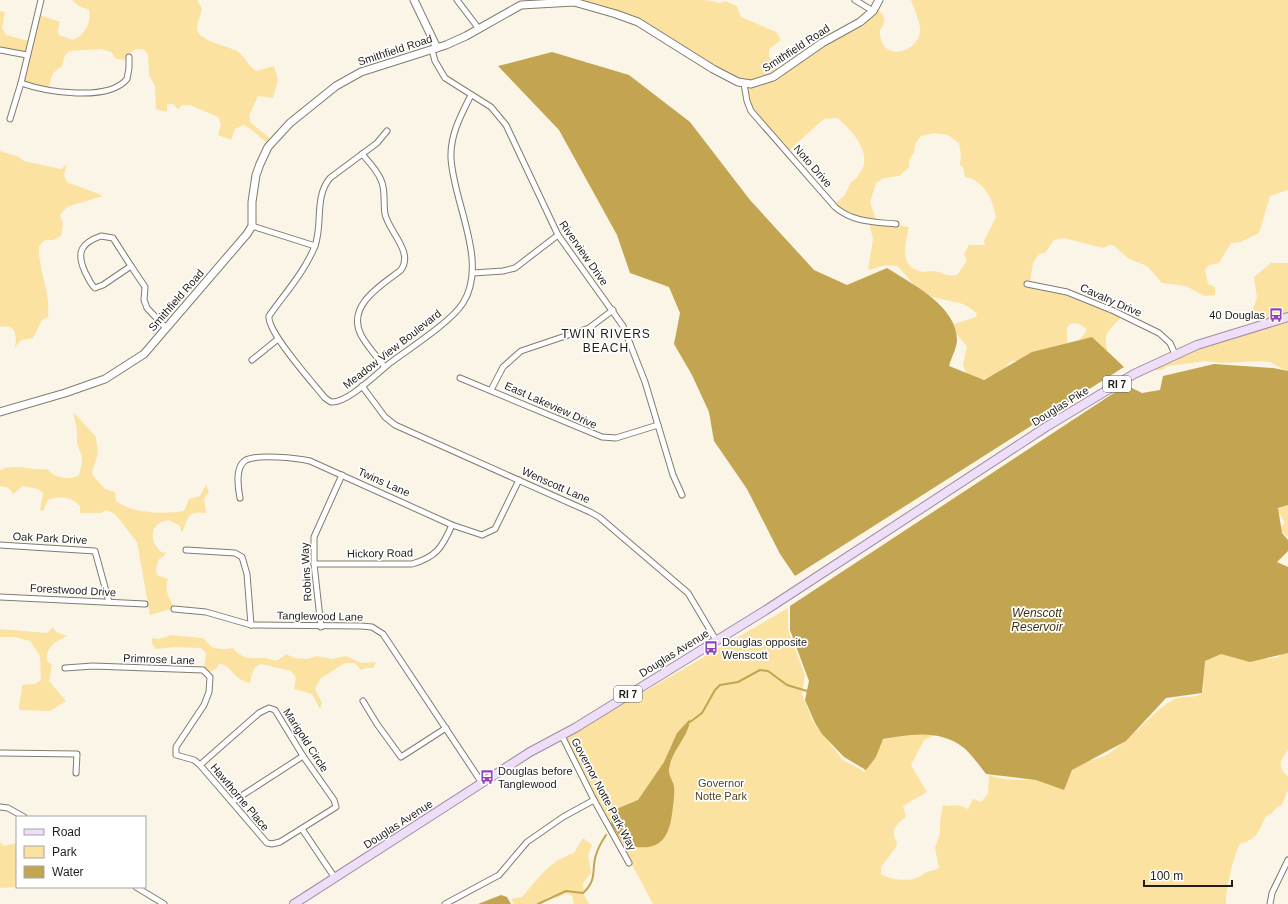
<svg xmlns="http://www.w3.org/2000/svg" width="1288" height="904" viewBox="0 0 1288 904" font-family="Helvetica,sans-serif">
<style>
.green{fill:#fbe2a1;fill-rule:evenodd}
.water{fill:#c3a450}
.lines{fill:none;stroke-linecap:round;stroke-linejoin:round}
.stream{stroke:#c3a450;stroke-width:2}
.minor-casing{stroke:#817c70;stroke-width:7}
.tertiary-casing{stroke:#817c70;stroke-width:9}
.primary-casing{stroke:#9e8ca5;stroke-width:10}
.minor{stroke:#fff;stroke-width:5}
.tertiary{stroke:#fff;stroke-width:7}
.primary{stroke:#eedef7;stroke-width:8}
.labels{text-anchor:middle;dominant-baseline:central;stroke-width:3.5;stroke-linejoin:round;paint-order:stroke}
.shield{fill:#fff;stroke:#63625e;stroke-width:1}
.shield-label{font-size:10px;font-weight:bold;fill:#201e19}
.street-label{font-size:11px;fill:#201e19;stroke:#fff}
.poi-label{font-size:11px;fill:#201e19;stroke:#fff;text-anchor:start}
.park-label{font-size:11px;fill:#534521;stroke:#fff}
.neighbourhood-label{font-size:12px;letter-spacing:1px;fill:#201e19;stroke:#fff}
.water-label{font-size:12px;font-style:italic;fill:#3f320d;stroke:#fff}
</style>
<rect width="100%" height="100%" fill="#faf5e7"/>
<!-- green -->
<g class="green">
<path d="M72,0H197L202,9C201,14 198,21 197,27C196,41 227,45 237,51C244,55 247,65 256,71L274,66L278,80L273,98L258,96L249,116L251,123L271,139L268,143C259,137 253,130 244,125L235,129L231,140L218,135L221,124L218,117L190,105H182L178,109L173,104H167V112L156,109L155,86L149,75L148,54L143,49C134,49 130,50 128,60L116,59L111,52L101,49L70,51L65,55L62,66L53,73L48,89L19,81L25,53L0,49V11L5,12L2,28L6,35L29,41L37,14L60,22L58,30L59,35L73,40C84,36 92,22 89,10L79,6Z"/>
<path d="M581,0H705L720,3L725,1L737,6L741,17L776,32L781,40L769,49V56L779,72L864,16L873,6C884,13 888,20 880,30C879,63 917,54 920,32C921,22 914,9 911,0H1288V190L1270,196L1259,233L1241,242L1231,243L1219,263L1209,265L1205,270L1208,284L1215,287V295L1205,296L1186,286L1162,283L1147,266L1129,259L1113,245L1107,246L1103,248L1064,238L1054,240L1045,253L1039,254L1033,263L1030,283L1055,286L1068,290L1123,313C1119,323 1109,326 1106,337C1105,343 1108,350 1107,356L1078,341L1086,332V329C1081,324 1077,322 1070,324L1067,328V352L1019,361H1011L1000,372L981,380L966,373L963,364L967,347L956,333L954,324L976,317L977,314C964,298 942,303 926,294C913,287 907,275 897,266L886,265L868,270L873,239L869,223L855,218L835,204L845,195L851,182C856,180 858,176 861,171C873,152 850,128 837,118L824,119L788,151L746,104L742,84L657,33ZM934,133L948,135L959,143L961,154L960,165L963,167L965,177C984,180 993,200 996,217L984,241L985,245H969L964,254L967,261L957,275C942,277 944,272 934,271C930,271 928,272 924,272C898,268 905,246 909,227L877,222L870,202L876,183L884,178L899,176L906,170L909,167V160L914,153L915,144L921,136Z"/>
<path d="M0,151L19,157L24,161L61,169L67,164L64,175L67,182L99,194L103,197H99L67,207L60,215L63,224L61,236L53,240H45L39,246C38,270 51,293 48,317L42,320L33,338L21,340L15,347C17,335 16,323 0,327Z"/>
<polygon points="1271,263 1288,263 1288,372 1270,362 1261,361 1223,363 1206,361 1168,366 1161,370 1146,370 1221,333 1256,323 1253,309 1257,298 1254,277"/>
<path d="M73,412L96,437L98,454L92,471L93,476L105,489L115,492L116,501C134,514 163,514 184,511L189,499L200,496L206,485L209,491L204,499L206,513C187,510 188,519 182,533L180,526L169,520C149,522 148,543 163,553L166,552L165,555L159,559L156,569L157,575L168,579C164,591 169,598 175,608L150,615L137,542L115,514L106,510L101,513H80V506C71,496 59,496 48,500L43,511L40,510L43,493L38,489L23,486L13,494L9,488L0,486V470C15,463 31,471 47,469C54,478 69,481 79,475L82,464V456L77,444V430Z"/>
<polygon points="1288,503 1288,537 1280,530 1281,527 1285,523 1278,511 1280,506"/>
<path d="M788,608V630L805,675L802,694L813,722L843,760L865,772L864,767L876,757L882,740L922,731L937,734L924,740L911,765L927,792L903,806L906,817C897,824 889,830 897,842L896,847L881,867V874C890,880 909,882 919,877C922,876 924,873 927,872C931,870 934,871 939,868L935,848L940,833V822L943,805L948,806L958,805L968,809L973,799L981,802L988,794L989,775C1012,784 1045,778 1069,776C1081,754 1086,765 1104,756C1109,754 1115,749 1119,746C1138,732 1152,712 1173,700C1181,695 1197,699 1202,693C1207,686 1201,674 1199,666L1210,653L1262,656L1267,659L1278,657L1288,650V750C1280,759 1277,769 1288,776V790L1281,806L1277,807L1271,814L1266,816C1259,830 1258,839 1240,844C1234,853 1225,893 1226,904H653L565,738Z"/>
<path d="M53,627L56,632L67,636C55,642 46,646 47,661L52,665L49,681L66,701L50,711L19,710C19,701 22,694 22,685L35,684L41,680L40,656L30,641L15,637H0V629L47,633Z"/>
<path d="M171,635L203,638L213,648L224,649L233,648C240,658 250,659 262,658C272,657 273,666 286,654L294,658L308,659L317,656L332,659L346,656L361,663L376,662L373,668H365L361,670L355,663H345L321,678L315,689L322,703L320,709L312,694L294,689L296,678L291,671L261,664C252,667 252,675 250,683C231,679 233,665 219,664L216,669L207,673L204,670L206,653L201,648L174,647L156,649L152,643V638L159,639Z"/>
<path d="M583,838L592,845L588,855L591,873L583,883L584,895L589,904H574L572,896C566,892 564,893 558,898L549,896L542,904H514L511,899L522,897C539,878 549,861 574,853Z"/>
<polygon points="0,842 4,846 17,843 17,887 0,888"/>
</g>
<!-- water -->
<g class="water">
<path d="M552,52L629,75L690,122L750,200L814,270L847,285L887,268C912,284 957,306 957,340C957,348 951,358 949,366L984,380L1032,352L1092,337L1124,367L795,576L780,554L747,489L714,441L709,412L692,375L674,344L680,313L669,287L630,273L617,235L559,130L498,66Z"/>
<path d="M1214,364L1273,368L1288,371V505L1278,508L1282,533L1288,540V551L1277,562L1288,567V653L1250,662L1221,654L1205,661L1202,693L1166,698L1126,741L1072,770L1064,790L1036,780L986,774C979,765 972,755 964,748C941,729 910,734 883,739L876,757L866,770L844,757L822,734L815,723L805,700L809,681L790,630V606L1123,387L1132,388L1142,393L1160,390L1163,376Z"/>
<path d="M690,719C689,737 672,749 669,769C668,775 673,781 674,786C675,795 673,806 672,814C668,844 655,852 625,845L611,824L614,810L638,800L664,762L677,733Z"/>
<polygon points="501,895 507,897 511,904 478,904"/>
</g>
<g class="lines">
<!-- stream -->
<g class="stream">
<polyline points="690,722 702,713 715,690 720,685 738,682 760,670 768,671 787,685 807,691"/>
<path d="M538,904L566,891L583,893C598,879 591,870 596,855C598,848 602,841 606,835"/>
</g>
<defs>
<g id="minor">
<polyline points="457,0 479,29"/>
<polyline points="855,0 873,11"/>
<polyline points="0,50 27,55"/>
<polyline points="432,50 435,61 445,78 491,107 506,125 558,235 623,326 645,382 673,475 682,495"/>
<path d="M21,83C46,92 108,102 127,79L129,68V57"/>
<path d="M744,84L747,101L751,111L835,207C852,222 874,222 896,224"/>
<polyline points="10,119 21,83 41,0"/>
<path d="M387,131L377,143L330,178C314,197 323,224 315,246C304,273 285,293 269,316C267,332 313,383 325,398L331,402C348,403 376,374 390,363C410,348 451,322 463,303C489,262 453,202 451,158C450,135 461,115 471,95"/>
<path d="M362,154C369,162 377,170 381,180C386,190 383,203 385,214C389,232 414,252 401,270C382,285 346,305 361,335C367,346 377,357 385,367"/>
<polyline points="252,226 315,246"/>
<path d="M101,236L113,238L131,266L103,285L95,288C90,284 88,277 85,272C76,252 81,243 101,236Z"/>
<polyline points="131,266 145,287 144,300 147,308 166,328"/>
<polyline points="473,273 503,271 515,268 558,235"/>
<polyline points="1027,284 1067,292 1114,311 1159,333 1170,343 1175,354"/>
<polyline points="252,360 278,339"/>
<polyline points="460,378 602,437 616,438 658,425"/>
<polyline points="362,386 385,417 395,425 590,512 599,517 688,593 716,640"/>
<polyline points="491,390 503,367 521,351 589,328 613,310"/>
<path d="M240,498C238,488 235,466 246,460C258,454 297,458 310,461L452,525L482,535L495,529L519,480"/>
<polyline points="0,545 95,551 109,602"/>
<polyline points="186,550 235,553 242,557 247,574 251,625"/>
<path d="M314,564H412C436,557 442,548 452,525"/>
<polyline points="0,597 145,604"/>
<polyline points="174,609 206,612 251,625 361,626 372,627 383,634 482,783"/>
<polyline points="321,627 314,564 314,537 342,475"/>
<polyline points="65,668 93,666 203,670 210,677 209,692 204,705 176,747 176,755 194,760 200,765 267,843 272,844 280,842 336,807 334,800 303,756 275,710 269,708 259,713 200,765"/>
<polyline points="363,701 377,724 401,757 446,728"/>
<polyline points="562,736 594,800 629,863"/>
<polyline points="0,753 77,754 76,773"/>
<polyline points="232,802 303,756"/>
<polyline points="0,807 8,808 24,817"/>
<polyline points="302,829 335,878"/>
<polyline points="136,887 164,904"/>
<polyline points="445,904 499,875 527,842 563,817 594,800"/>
<polyline points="1270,904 1272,893 1288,860"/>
</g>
<g id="tertiary">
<polyline points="414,0 437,48"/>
<polyline points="0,412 65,393 105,379 144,354 247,234 252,226 252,202 256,175 260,164 268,147 290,123 336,86 361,72 446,45 466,36 521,5 574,2 616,14 638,22 713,69 738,82 751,84 773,77 822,43 860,22 873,11 879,0"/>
</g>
<polyline id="primary" points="294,904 530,752 575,728 766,610 1046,427 1134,374 1197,345 1288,317"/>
</defs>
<!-- minor casing -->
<use href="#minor" class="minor-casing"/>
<!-- tertiary casing -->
<use href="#tertiary" class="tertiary-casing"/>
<!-- primary casing -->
<use href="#primary" class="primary-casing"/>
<!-- minor -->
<use href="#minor" class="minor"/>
<!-- tertiary -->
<use href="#tertiary" class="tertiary"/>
<!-- primary -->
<use href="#primary" class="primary"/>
</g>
<!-- icons -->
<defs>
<symbol id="bus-bare" viewBox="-9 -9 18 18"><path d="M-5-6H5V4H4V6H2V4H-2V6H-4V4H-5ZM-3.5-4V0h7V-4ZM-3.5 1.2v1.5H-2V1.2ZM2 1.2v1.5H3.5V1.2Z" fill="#9044b5" stroke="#fff" stroke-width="2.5" paint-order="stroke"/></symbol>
</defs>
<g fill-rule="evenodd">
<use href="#bus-bare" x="1266" y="305" width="20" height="20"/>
<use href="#bus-bare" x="701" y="638" width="20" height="20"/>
<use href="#bus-bare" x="477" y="767" width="20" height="20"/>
</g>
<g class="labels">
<!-- shield labels -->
<g class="shield">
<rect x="1103" y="376" width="28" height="16" rx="3"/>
<rect x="614" y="686" width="28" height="16" rx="3"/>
</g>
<g class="shield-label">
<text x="1117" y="384">RI 7</text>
<text x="628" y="694">RI 7</text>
</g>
<!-- street labels -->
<g class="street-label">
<text transform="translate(796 48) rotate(-33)">Smithfield Road</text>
<text transform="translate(395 50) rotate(-18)">Smithfield Road</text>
<text transform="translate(813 166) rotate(49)">Noto Drive</text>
<text transform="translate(584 253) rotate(55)">Riverview Drive</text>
<text transform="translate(176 300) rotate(-49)">Smithfield Road</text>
<text transform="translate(1111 300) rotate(24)">Cavalry Drive</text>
<text transform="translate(392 349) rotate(-38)">Meadow View Boulevard</text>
<text transform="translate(551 405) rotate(24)">East Lakeview Drive</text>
<text transform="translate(1060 406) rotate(-32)">Douglas Pike</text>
<text transform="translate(384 482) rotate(24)">Twins Lane</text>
<text transform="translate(556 485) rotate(24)">Wenscott Lane</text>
<text transform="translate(50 538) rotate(3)">Oak Park Drive</text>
<text transform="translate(380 553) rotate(-1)">Hickory Road</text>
<text transform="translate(306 572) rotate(-93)">Robins Way</text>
<text transform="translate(73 590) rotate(3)">Forestwood Drive</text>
<text transform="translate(320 616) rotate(1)">Tanglewood Lane</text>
<text transform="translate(674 653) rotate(-32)">Douglas Avenue</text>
<text transform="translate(159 659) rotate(2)">Primrose Lane</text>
<text transform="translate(306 740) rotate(57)">Marigold Circle</text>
<text transform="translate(604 794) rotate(62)">Governor Notte Park Way</text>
<text transform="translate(240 797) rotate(50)">Hawthorne Place</text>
<text transform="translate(398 824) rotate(-33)">Douglas Avenue</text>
</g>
<!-- poi labels -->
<g class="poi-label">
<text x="1265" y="315" text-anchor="end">40 Douglas</text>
<text x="722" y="642">Douglas opposite<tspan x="722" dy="13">Wenscott</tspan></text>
<text x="498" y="771">Douglas before<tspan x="498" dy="13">Tanglewood</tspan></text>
</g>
<!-- park labels -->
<g class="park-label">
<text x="721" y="783">Governor<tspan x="721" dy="13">Notte Park</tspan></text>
</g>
<!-- neighbourhood labels -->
<g class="neighbourhood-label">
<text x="606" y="334">TWIN RIVERS<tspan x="606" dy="14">BEACH</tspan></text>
</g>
<!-- water labels -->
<g class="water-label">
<text x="1037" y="613">Wenscott<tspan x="1037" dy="14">Reservoir</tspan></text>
</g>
</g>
<!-- legend -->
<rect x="16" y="816" width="130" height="72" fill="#ffffff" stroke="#a6a5a3"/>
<rect x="24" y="829" width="20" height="6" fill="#eedef7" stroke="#a6a5a3"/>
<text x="52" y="836" font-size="12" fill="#201e19">Road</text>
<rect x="24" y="846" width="20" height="12" fill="#fbe2a1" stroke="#a6a5a3"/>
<text x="52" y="856" font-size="12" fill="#201e19">Park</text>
<rect x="24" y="866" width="20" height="12" fill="#c3a450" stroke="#a6a5a3"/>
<text x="52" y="876" font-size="12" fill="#201e19">Water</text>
<!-- scale -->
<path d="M1144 880v6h88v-6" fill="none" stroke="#201e19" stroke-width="2"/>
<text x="1150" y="880" font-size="12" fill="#201e19" stroke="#ffffff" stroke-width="3" paint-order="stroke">100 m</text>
</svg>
